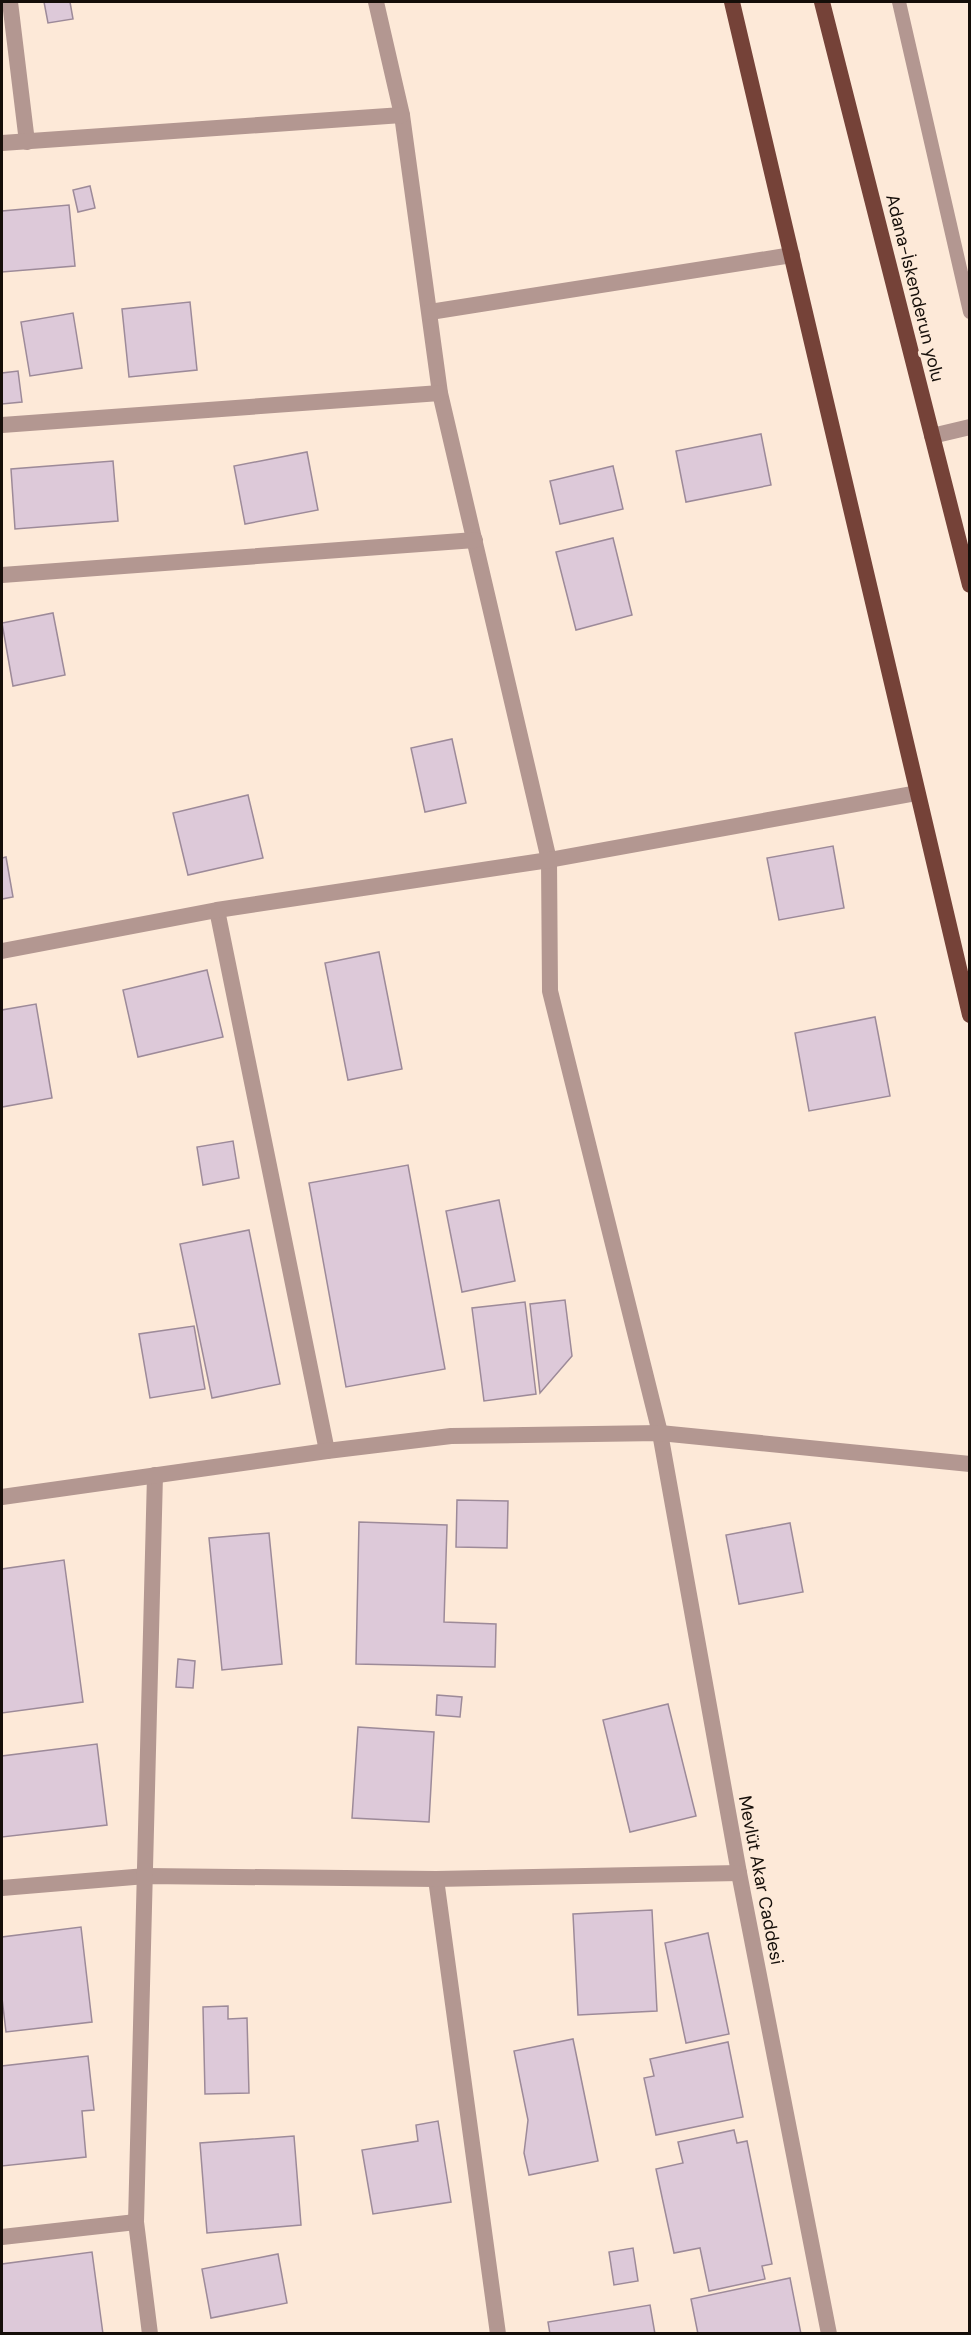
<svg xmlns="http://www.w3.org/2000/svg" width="971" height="2335" viewBox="0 0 971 2335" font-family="'DM Sans',sans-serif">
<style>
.building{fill:#ddc9d9;stroke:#9d8a99;stroke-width:1.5}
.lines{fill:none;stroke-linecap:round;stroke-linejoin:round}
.service{stroke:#b39791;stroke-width:14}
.minor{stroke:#b39791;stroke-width:16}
.tertiary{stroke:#b39791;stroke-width:16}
.trunk{stroke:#754238;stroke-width:16}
.labels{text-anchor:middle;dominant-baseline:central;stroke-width:6;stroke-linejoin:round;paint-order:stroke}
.street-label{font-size:18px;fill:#150e09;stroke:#fde9d8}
</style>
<rect width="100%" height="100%" fill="#fde9d8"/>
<!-- building -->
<g class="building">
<polygon points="44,2 70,2 73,19 48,23"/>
<polygon points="90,186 95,208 78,212 73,190"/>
<polygon points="69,205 75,266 2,272 2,211"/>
<polygon points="190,302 197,370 129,377 122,309"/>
<polygon points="73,313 82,368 30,376 21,322"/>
<polygon points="18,371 22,402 2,404 2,373"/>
<polygon points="761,434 771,485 686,502 676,451"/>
<polygon points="307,452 318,510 245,524 234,466"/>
<polygon points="113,461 118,521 15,529 11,469"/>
<polygon points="613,466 623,509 560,524 550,481"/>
<polygon points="613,538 632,615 576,630 556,552"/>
<polygon points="53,613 65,675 13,686 2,623"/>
<polygon points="452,739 466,803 425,812 411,748"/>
<polygon points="248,795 263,858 188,875 173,813"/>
<polygon points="833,846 844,908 779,920 767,858"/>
<polygon points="6,857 13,897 2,899 2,858"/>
<polygon points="379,952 402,1069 348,1080 325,963"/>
<polygon points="207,970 223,1037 138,1057 123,990"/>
<polygon points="36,1004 52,1098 2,1107 2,1010"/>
<polygon points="875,1017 890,1096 809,1111 795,1033"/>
<polygon points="233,1141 239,1178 203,1185 197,1147"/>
<polygon points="408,1165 445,1369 346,1387 309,1183"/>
<polygon points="499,1200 515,1281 462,1292 446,1211"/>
<polygon points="249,1230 280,1384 212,1398 180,1244"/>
<polygon points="565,1300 572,1356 540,1393 530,1304"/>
<polygon points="525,1302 536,1394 484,1401 472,1308"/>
<polygon points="194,1326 205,1389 150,1398 139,1334"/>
<polygon points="457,1500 508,1501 507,1548 456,1547"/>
<polygon points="359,1522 447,1525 444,1622 496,1624 495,1667 356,1664"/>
<polygon points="790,1523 803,1592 739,1604 726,1535"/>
<polygon points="269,1533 282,1664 222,1670 209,1538"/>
<polygon points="64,1560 83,1702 2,1713 2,1569"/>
<polygon points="178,1659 195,1661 193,1688 176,1687"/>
<polygon points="437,1695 462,1697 460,1717 436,1715"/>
<polygon points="668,1704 696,1816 630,1832 603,1720"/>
<polygon points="358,1727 434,1732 429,1822 352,1818"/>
<polygon points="97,1744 107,1825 2,1837 2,1756"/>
<polygon points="652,1910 657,2011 578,2015 573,1914"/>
<polygon points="81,1927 92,2022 6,2032 2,1998 2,1937"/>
<polygon points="708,1933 729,2034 686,2043 665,1943"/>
<polygon points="228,2006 228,2019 247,2018 249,2093 205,2094 203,2007"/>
<polygon points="573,2039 598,2161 529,2175 524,2153 528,2120 514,2051"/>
<polygon points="728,2042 743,2117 656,2135 644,2078 654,2076 650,2059"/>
<polygon points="88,2056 94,2110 82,2111 86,2157 2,2166 2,2066"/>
<polygon points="438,2121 451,2202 373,2214 362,2150 418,2141 416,2125"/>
<polygon points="734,2130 737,2143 747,2141 772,2264 762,2266 765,2279 709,2291 700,2248 674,2253 656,2169 683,2163 678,2142"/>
<polygon points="294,2136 301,2225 207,2233 200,2143"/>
<polygon points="633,2248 638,2281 614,2285 609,2252"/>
<polygon points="92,2252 103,2334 2,2334 2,2264"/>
<polygon points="278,2254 287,2303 211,2318 202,2269"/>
<polygon points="790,2278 801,2334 698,2334 691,2299"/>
<polygon points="650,2305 655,2334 550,2334 548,2322"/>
</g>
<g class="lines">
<!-- service -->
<polyline class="service" points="899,2 970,312"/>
<!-- minor -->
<g class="minor">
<polyline points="10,2 27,142"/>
<polyline points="376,2 402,115 440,393 549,860 550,991 660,1433 739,1873 829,2334"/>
<polyline points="2,143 402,115"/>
<polyline points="430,312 792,255"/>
<polyline points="2,425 440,393"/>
<polyline points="2,575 475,540"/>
<polyline points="217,910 327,1451"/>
<polyline points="2,951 217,910 549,860 917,793"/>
<polyline points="436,1879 498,2334"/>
<polyline points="2,1888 146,1876 436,1879 739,1873"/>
<polyline points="2,2237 136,2222"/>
<polyline points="150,2334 136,2222 155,1475"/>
</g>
<!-- tertiary -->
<g class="tertiary">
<polyline points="932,436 970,427"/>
<polyline points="2,1497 327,1451 451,1436 660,1433 970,1464"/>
</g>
<!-- trunk -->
<g class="trunk">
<polyline points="732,2 970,1015"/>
<polyline points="822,2 970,585"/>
</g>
</g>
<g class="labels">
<!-- street labels -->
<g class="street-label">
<text transform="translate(915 288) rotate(76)">Adana-İskenderun yolu</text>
<text transform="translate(761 1880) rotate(79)">Mevlüt Akar Caddesi</text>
</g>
</g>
<!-- border -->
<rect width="971" height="2335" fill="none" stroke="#150e09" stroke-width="6"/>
</svg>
